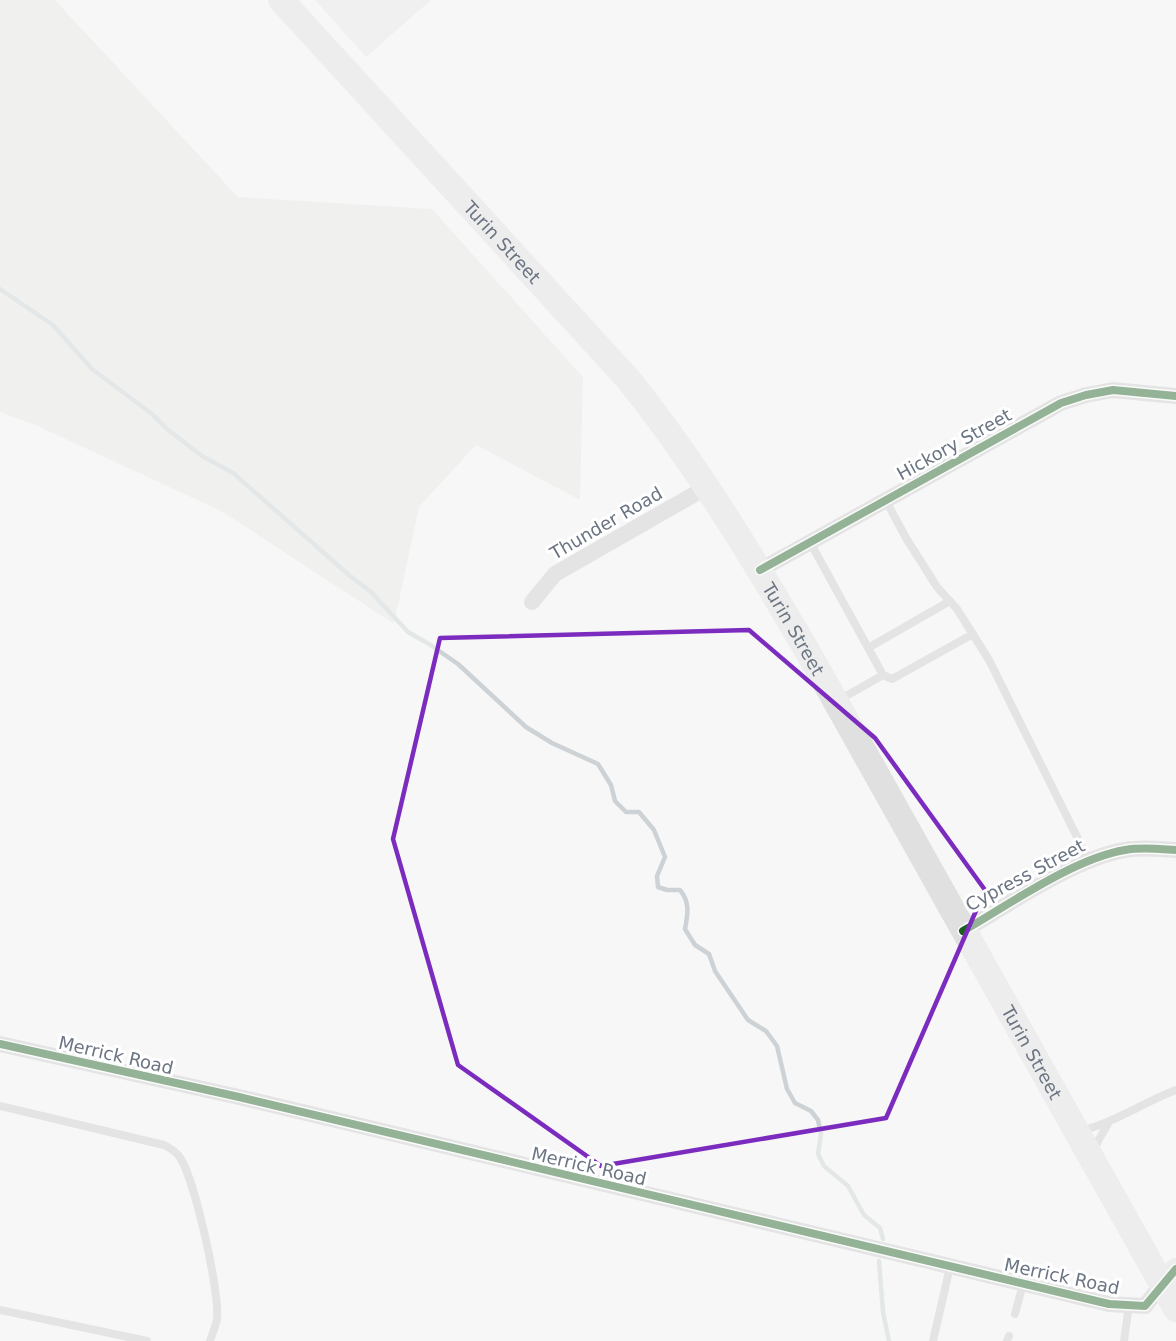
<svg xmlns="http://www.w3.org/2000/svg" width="1176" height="1341" viewBox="0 0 1176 1341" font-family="'DejaVu Sans',sans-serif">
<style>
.built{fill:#e6e7e8}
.green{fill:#e6e9e5}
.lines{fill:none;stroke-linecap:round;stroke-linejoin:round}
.stream{stroke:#ccd2d5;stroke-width:4.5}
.lane{stroke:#ccccce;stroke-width:8}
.street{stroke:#ccccce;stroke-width:16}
.secondary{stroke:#e0e0e1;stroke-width:22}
.primary{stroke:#e0e0e1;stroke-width:26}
.cycleway-casing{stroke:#fff;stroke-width:11}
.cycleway{stroke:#1b5e20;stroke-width:8}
.marked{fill:none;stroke:#7b2cbf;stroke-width:4.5;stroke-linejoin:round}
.labels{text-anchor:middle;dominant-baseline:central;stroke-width:6;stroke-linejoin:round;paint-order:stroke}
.street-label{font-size:18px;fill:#6b7583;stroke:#fff}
</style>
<rect width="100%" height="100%" fill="#f7f7f7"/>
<!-- built -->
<polygon class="built" points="315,0 431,0 366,57"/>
<!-- green -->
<polygon class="green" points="0,0 55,0 238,197 432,209 583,377 580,500 476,445 419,507 394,624 221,511 35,425 0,412"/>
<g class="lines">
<!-- stream -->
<g class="stream">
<path d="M0,289L53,325L92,369L152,414L167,429L202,456L233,473L349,575L371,592L408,632L429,644L458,664L526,727L552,743L598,764L611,785L615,801L626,812H639L654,830L665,857L657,876L658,887L667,890H680C690,902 688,914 685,929L695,945L709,954L715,971L748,1020L766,1031L777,1046L787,1089L795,1103L811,1111L818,1120L821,1134L818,1154L824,1166L848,1186L864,1215L880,1228L883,1239"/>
<polyline points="879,1261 883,1312 889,1341"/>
</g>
<!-- lane -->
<g class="lane">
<polyline points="885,499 906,538 937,587 957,609 989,660 1089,861"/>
<polyline points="810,542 883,675 839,700"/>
<polyline points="868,648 950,601"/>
<polyline points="883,675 892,679 973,634"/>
<path d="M0,1106L164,1145C170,1148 174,1150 179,1156C194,1176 220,1292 217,1319C216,1326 212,1334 210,1341"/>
<path d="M1080,1131C1114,1123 1144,1102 1176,1090"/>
<polyline points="1094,1151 1098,1141 1109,1122"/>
<polyline points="0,1310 147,1341"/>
<polyline points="1015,1314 1023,1284"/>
<polyline points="933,1341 950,1267"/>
<polyline points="1007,1341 1009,1336"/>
<polyline points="1124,1341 1129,1305"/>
</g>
<!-- street -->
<g class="street">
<polyline points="760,570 1061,403 1086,395 1113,390 1176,396"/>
<polyline points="532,602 555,574 707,487"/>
<path d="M963,931C1008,905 1075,858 1125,850C1142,847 1159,849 1176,850"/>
<polyline points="0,1044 239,1097 1109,1304 1145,1306 1162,1284"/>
</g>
<!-- secondary -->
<polyline class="secondary" points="1162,1284 1176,1269"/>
<!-- primary -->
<path class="primary" id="s1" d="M281,0L628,379C701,470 759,568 817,668L1176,1309"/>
<defs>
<g id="cycleway">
<polyline points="760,570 1061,403 1086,395 1113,390 1176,396"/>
<path d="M963,931C1008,905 1075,858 1125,850C1142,847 1159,849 1176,850"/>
<polyline points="0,1044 239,1097 1109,1304 1145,1306 1176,1269"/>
</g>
</defs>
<!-- cycleway casing -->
<use href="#cycleway" class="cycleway-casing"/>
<!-- cycleway -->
<use href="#cycleway" class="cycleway"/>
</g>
<!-- marked area -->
<path d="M0 0H1176V1341H0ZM749,630L875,738L985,890L886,1118L601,1166L458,1065L393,839L440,638Z" fill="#f7f7f7" fill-opacity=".55" fill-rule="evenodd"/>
<path class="marked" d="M749,630L875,738L985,890L886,1118L601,1166L458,1065L393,839L440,638Z"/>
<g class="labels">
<!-- street labels -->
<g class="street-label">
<text stroke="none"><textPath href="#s1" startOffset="328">Turin Street</textPath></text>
<text transform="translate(954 444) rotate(-29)">Hickory Street</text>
<text transform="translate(606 523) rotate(-30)">Thunder Road</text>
<text stroke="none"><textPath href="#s1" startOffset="814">Turin Street</textPath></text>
<text transform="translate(1025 875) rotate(-28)">Cypress Street</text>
<text stroke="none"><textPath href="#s1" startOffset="1300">Turin Street</textPath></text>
<text transform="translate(116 1055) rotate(13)">Merrick Road</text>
<text transform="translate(589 1166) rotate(13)">Merrick Road</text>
<text transform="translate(1062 1276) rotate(12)">Merrick Road</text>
</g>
</g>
</svg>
